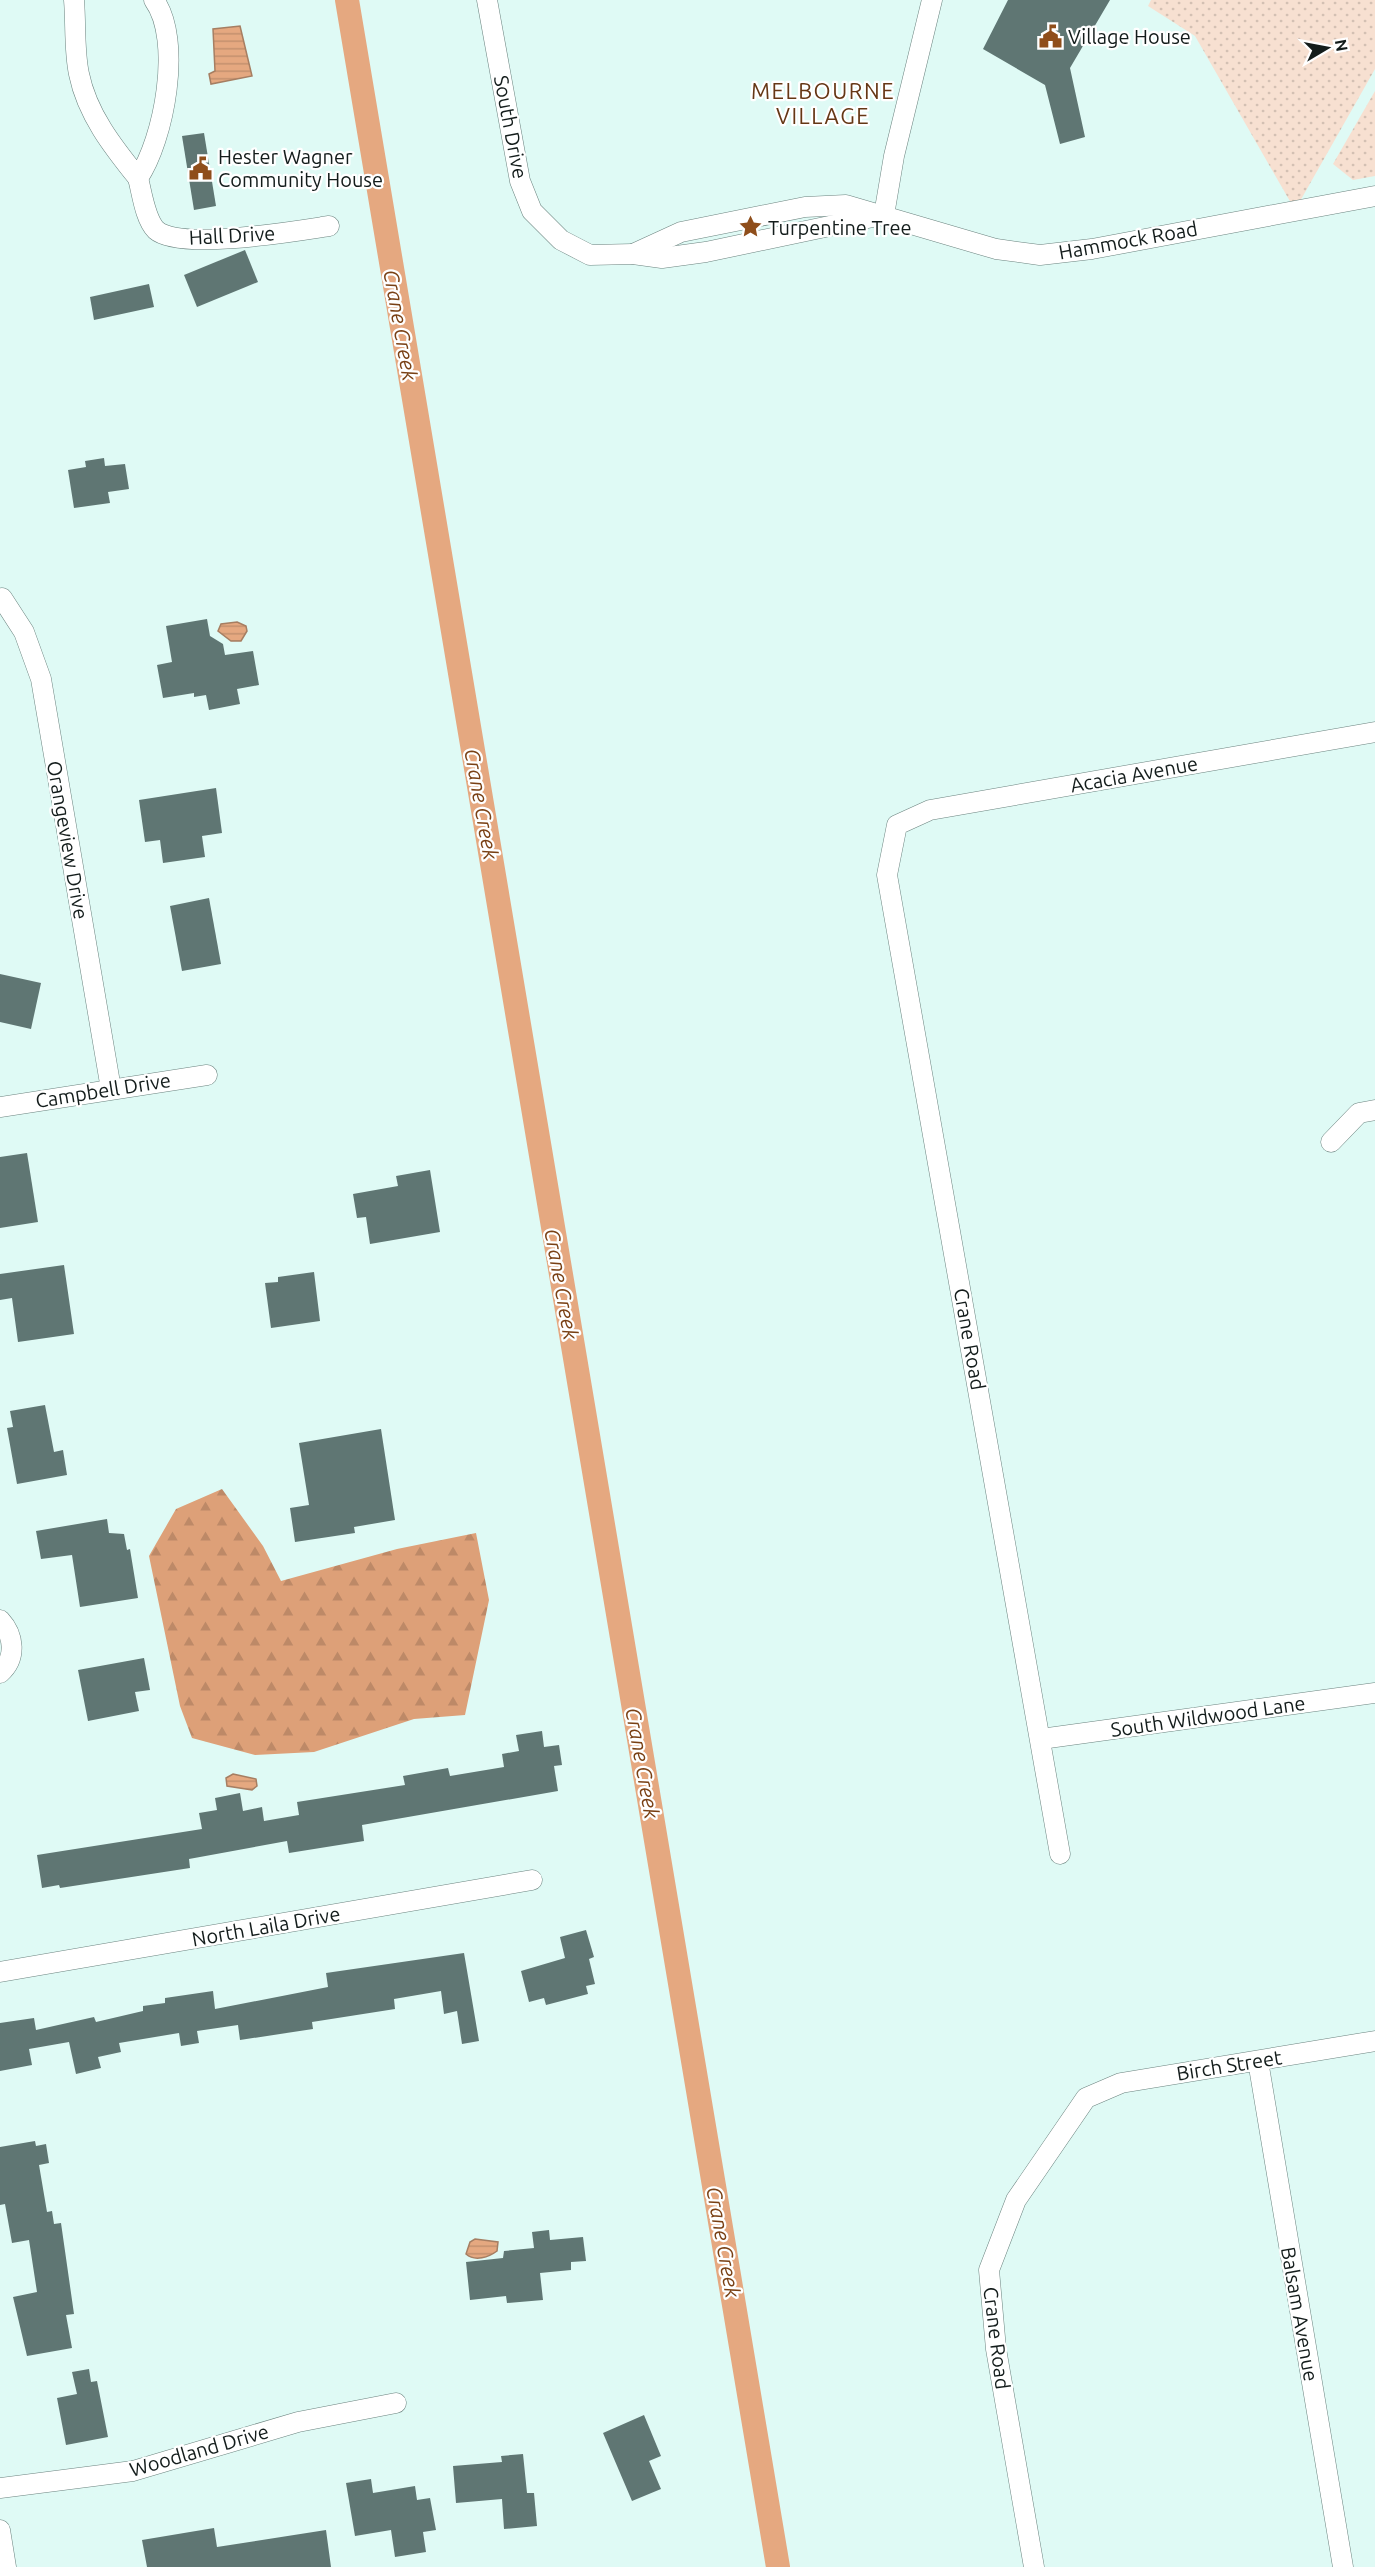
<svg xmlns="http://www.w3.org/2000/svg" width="1375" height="2567" viewBox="0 0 1375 2567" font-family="Ubuntu,sans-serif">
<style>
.green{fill:url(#green-dots)}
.forest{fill:url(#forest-firs)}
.water{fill:url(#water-rules);stroke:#a67e62;stroke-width:1.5}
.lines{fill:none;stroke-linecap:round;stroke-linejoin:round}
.canal{stroke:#e5a880;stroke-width:24}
.building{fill:#5f7673}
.minor-casing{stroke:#6b837f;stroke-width:21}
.minor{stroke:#fff;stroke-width:20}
.labels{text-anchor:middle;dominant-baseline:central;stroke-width:4.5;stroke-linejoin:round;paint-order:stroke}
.poi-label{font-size:20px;fill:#131c1b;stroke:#fff;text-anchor:start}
.street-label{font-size:20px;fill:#131c1b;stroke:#fff}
.water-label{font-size:21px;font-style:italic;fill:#794014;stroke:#fff}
.quarter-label{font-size:22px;letter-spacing:1.5px;fill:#653715;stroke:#fff}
</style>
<defs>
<pattern id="green-dots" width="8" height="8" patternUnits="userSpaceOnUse" patternTransform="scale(1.5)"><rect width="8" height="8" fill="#f7e0d1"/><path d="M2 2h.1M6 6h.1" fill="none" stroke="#d3c0b3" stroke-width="1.8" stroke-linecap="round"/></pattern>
<pattern id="forest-firs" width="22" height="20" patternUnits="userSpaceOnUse" patternTransform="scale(1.5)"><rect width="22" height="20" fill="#dda078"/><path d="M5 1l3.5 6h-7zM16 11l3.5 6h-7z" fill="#bd8967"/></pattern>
<pattern id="water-rules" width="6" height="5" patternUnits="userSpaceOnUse" patternTransform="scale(1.5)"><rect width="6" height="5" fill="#e5a880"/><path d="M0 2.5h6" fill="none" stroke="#c4906e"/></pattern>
</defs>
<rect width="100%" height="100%" fill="#dffaf5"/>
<!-- green -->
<g class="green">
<polygon points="1151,0 1375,0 1375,69 1295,210 1195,36 1148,6"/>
<polygon points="1375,91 1375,176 1353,180 1333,164"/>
</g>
<!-- forest -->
<polygon class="forest" points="222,1489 263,1546 281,1581 397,1549 476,1533 489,1600 465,1715 414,1719 314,1752 255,1755 192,1738 180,1706 149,1556 176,1509"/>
<!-- water -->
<g class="water">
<polygon points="240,26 252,76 211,84 209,74 215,71 213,29"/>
<polygon points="237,622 246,626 247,631 241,641 231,641 218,631 221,624"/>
<polygon points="233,1774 256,1779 257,1786 252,1790 227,1786 226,1778"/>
<path d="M475,2239L498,2242L497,2251C489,2257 475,2262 466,2254L470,2242Z"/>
</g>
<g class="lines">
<!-- canal -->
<polyline class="canal" points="347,0 778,2567"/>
</g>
<!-- building -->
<g class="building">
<polygon points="1008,0 1110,0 1070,68 1085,137 1060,144 1045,85 983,49"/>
<polygon points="204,133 216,206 194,210 182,136"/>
<polygon points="245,250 258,282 197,307 184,275"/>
<polygon points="149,284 154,307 94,320 90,297"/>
<polygon points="104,458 105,466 125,464 129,489 108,492 110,503 74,508 68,470 86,467 85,461"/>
<polygon points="207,619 210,636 223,644 225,655 253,651 259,685 237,689 240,704 209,710 206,695 194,697 194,693 163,698 157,665 172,662 166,626"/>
<polygon points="216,788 222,833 202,836 205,857 163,863 160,840 145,842 139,800"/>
<polygon points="209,898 221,964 182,971 170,906"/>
<polygon points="0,974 41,983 31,1029 0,1022"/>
<polygon points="27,1153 38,1222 0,1228 0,1157"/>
<polygon points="430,1170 440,1232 370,1244 366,1217 357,1218 353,1194 398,1186 396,1176"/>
<polygon points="64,1265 74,1334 18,1342 12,1298 0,1300 0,1274"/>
<polygon points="314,1272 320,1321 271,1328 265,1283 278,1282 278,1277"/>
<polygon points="45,1405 54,1452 63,1450 67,1475 17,1484 7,1428 13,1427 10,1411"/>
<polygon points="381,1429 395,1520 354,1527 355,1533 295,1542 290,1508 309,1505 299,1443"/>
<polygon points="107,1519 109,1533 124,1534 127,1550 130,1549 138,1598 80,1607 72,1555 41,1559 36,1531"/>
<polygon points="144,1658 150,1690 135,1692 139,1711 88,1721 78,1670"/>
<polygon points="542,1731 544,1747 559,1745 562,1765 554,1766 558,1791 362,1825 364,1841 289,1853 287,1841 189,1859 190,1868 60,1888 59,1885 42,1888 37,1855 202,1829 199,1813 217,1810 215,1798 240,1793 243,1811 262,1807 264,1821 299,1815 297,1802 405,1785 403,1776 448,1768 450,1776 504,1767 502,1754 519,1751 516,1735"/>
<polygon points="586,1930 594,1957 589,1959 595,1984 586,1986 588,1994 546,2005 544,1998 529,2002 521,1971 565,1958 560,1937"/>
<polygon points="464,1953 479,2041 462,2044 457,2011 444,2014 441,1991 394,1999 395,2009 312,2022 313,2029 240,2040 238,2025 197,2031 199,2043 181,2046 179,2033 119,2043 121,2052 98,2057 101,2068 76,2074 69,2042 29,2049 32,2065 0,2071 0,2023 34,2018 36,2030 94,2017 96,2022 143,2011 143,2006 165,2003 165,1998 213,1991 215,2009 328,1987 326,1973"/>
<polygon points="35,2141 36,2146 46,2144 49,2163 39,2165 47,2212 52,2211 54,2224 61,2223 74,2314 66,2315 72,2348 27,2356 13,2297 37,2292 29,2240 12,2243 5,2204 0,2205 0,2147"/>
<polygon points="549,2230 550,2240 583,2237 586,2261 571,2262 571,2270 540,2273 543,2300 507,2303 506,2296 470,2300 466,2262 503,2258 504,2251 534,2248 532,2232"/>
<polygon points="89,2369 91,2382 97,2381 108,2437 66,2445 57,2398 77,2394 72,2372"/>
<polygon points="644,2415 661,2456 649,2461 661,2489 632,2501 603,2433"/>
<polygon points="523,2454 527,2493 534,2493 537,2526 504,2529 502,2499 456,2503 453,2466 502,2462 501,2456"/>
<polygon points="371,2479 373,2493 415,2486 417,2500 430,2498 436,2530 423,2532 426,2552 395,2557 391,2530 355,2536 346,2483"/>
<polygon points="214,2528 217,2547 326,2530 331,2567 147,2567 142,2540"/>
</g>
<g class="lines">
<defs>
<g id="minor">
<path d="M74,0C76,24 74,51 79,74C87,114 113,147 138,178C164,140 183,40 154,0"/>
<polyline points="487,0 520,181 532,211 561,240 590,255 633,254 662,258 706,252 882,215"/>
<path d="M138,178C142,193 145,219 156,230C180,251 296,231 329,226"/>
<polyline points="884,215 894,156 932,0"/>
<polyline points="633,254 681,232 805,207 846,205 996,249 1040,255 1092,249 1375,196"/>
<polyline points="2,598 24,632 41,679 111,1089"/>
<polyline points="0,1107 207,1075"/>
<polyline points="1331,1142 1359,1113 1375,1110"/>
<path d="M0,1620C14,1635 17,1658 0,1673"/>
<polyline points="1041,1739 1375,1693"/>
<polyline points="1060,1854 887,875 897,825 930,810 1375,732"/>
<polyline points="0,1972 532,1880"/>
<polyline points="1258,2061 1343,2567"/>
<polyline points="0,2488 133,2471 298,2422 396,2403"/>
<polyline points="0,2530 6,2567"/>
<polyline points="1034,2567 996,2349 989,2270 1016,2200 1086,2098 1121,2083 1375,2041"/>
</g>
</defs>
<!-- minor casing -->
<use href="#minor" class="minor-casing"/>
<!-- minor -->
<use href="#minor" class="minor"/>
</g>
<!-- icons -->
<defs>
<symbol id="civic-bare" viewBox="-9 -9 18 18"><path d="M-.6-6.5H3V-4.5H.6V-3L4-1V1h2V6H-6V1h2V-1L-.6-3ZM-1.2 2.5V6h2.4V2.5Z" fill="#8f4e1b" stroke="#fff" stroke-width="2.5" paint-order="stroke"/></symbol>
<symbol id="sight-bare" viewBox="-9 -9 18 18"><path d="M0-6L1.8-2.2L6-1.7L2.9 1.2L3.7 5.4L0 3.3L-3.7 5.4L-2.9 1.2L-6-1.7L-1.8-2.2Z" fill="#8f4e1b" stroke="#fff" stroke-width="2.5" paint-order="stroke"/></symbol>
</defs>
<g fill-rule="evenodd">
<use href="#civic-bare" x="1034" y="20" width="33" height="33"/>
<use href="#civic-bare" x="184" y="152" width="33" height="33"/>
<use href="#sight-bare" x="734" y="210" width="33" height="33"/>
</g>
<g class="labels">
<!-- poi labels -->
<g class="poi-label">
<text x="1068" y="36">Village House</text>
<text x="218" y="156">Hester Wagner<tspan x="218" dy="23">Community House</tspan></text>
<text x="768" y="227">Turpentine Tree</text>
</g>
<!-- street labels -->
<g class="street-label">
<text transform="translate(511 127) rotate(79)">South Drive</text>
<text transform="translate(232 235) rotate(-3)">Hall Drive</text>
<text transform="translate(1128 240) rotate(-10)">Hammock Road</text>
<text transform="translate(1134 774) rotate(-10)">Acacia Avenue</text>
<text transform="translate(68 840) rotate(80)">Orangeview Drive</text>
<text transform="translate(103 1090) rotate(-9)">Campbell Drive</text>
<text transform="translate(970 1339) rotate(80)">Crane Road</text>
<text transform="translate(1208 1716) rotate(-8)">South Wildwood Lane</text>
<text transform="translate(266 1926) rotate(-10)">North Laila Drive</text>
<text transform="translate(1229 2065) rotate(-9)">Birch Street</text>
<text transform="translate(1300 2314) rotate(80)">Balsam Avenue</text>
<text transform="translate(997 2338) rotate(83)">Crane Road</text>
<text transform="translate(199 2450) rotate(-16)">Woodland Drive</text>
</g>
<!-- water labels -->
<g class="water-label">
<text transform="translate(401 325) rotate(80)">Crane Creek</text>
<text transform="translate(482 804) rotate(80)">Crane Creek</text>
<text transform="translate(562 1284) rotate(80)">Crane Creek</text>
<text transform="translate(643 1763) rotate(80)">Crane Creek</text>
<text transform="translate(724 2242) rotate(80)">Crane Creek</text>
</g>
<!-- quarter labels -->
<g class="quarter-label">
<text x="823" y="90">MELBOURNE<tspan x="823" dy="25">VILLAGE</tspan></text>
</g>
</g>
<!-- north arrow -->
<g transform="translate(1327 48) rotate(80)" stroke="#ffffff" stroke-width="4.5" paint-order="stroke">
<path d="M0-4.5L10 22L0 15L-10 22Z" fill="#131c1b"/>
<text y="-9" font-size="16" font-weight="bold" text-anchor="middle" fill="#131c1b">N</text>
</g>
</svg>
